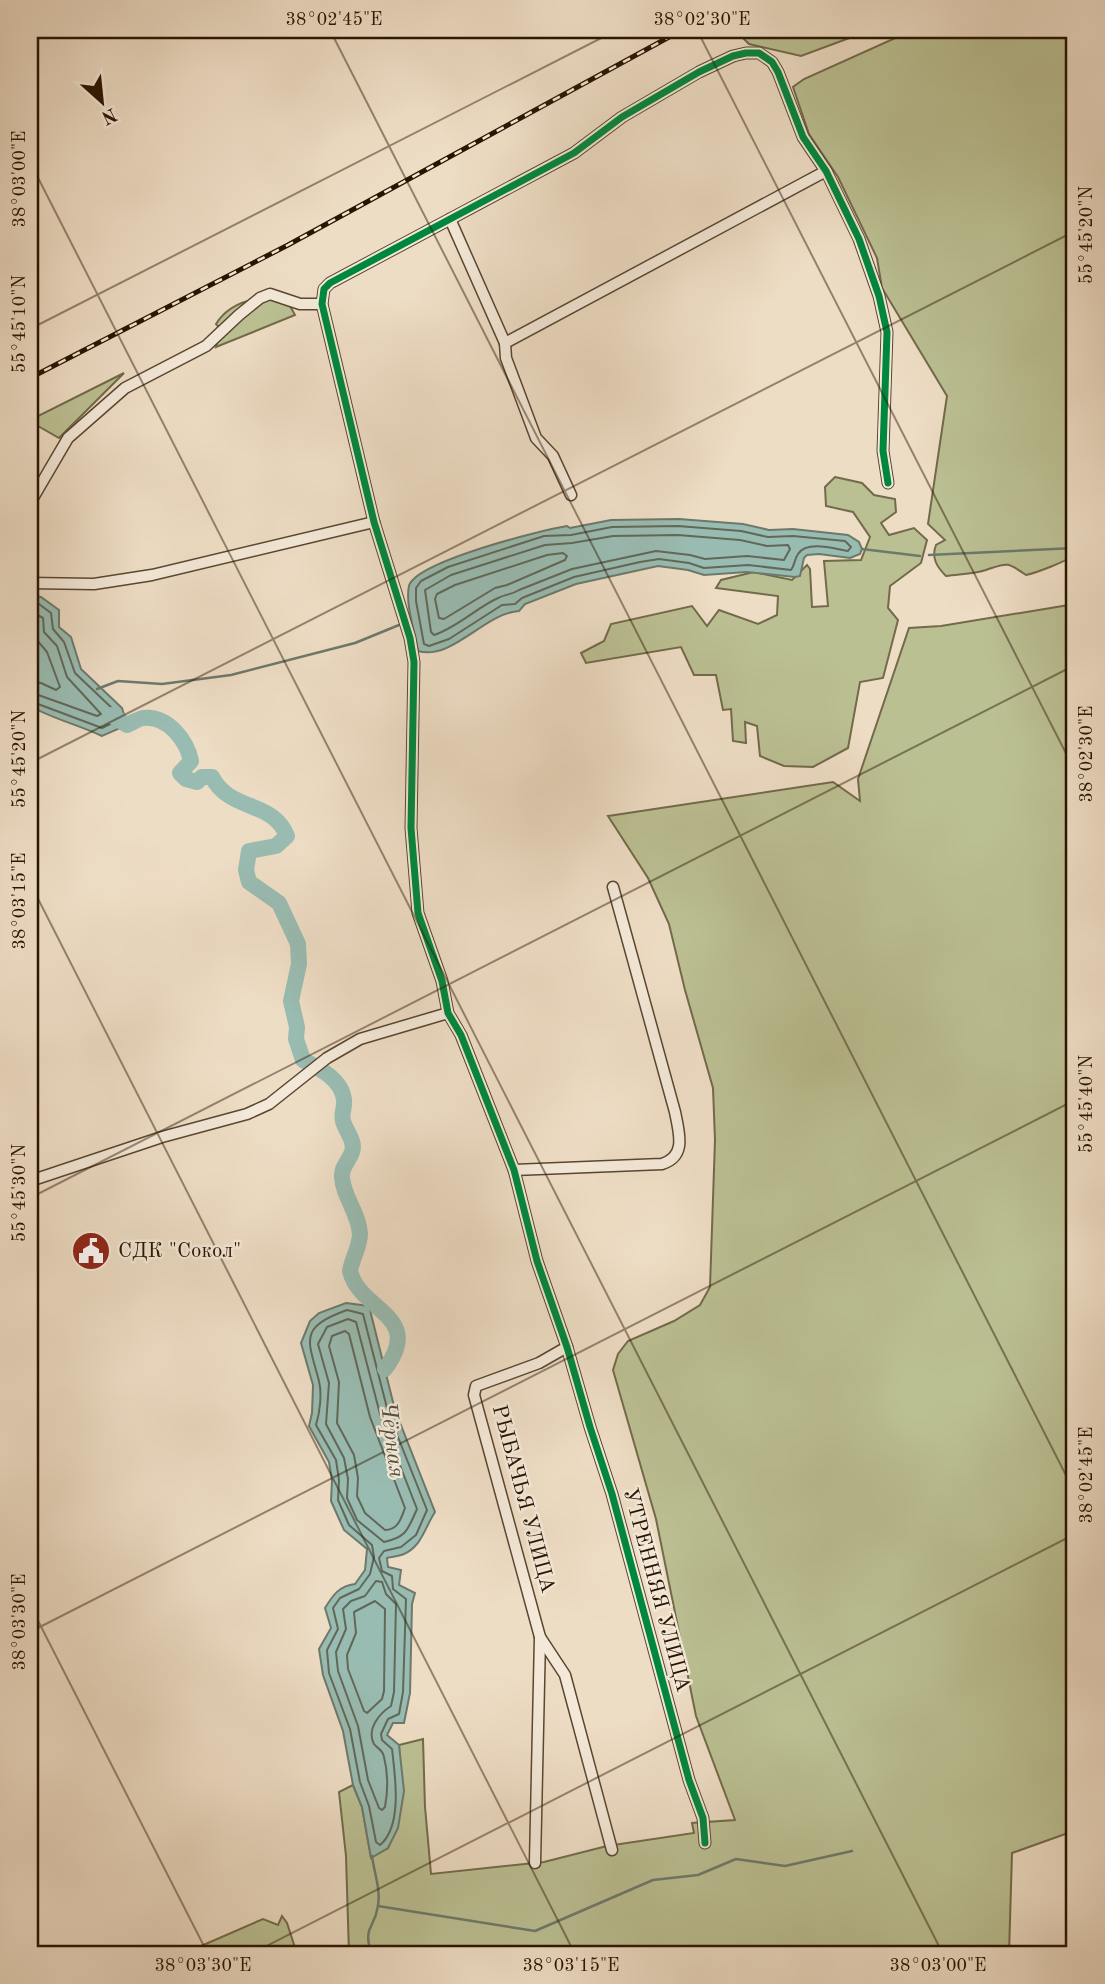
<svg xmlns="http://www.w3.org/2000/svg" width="1105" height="1984" viewBox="0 0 1105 1984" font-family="'Old Standard TT',serif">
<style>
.green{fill:#bbc093;stroke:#726a4a;stroke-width:2}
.water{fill:#99bcb2;stroke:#6c796b;stroke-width:2}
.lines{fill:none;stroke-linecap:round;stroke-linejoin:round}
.shore{stroke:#616859;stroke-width:2}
.stream{stroke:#6c796b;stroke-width:2.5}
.river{stroke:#99bcb2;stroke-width:16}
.minor-casing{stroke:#5a4631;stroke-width:13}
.minor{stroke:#f4e9d9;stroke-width:10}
.rail-casing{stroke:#291400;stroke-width:5}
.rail{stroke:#f4e9d9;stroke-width:2.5;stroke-dasharray:8;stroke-linecap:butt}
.cycleway-casing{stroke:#f4e9d9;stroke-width:11}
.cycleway{stroke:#00873e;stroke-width:7}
.ticks{fill:none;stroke:#291400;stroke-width:2;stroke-opacity:0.45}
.labels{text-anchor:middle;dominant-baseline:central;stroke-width:5;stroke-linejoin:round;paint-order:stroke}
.poi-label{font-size:21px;fill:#291400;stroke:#f4e9d9;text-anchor:start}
.street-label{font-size:21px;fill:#291400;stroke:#f4e9d9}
.water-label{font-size:23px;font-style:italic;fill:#504f3e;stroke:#f4e9d9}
.neatline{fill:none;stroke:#291400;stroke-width:2.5}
.ticks-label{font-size:18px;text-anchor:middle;fill:#291400}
</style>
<rect width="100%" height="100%" fill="#eeddc5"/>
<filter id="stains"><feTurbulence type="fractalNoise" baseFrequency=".00286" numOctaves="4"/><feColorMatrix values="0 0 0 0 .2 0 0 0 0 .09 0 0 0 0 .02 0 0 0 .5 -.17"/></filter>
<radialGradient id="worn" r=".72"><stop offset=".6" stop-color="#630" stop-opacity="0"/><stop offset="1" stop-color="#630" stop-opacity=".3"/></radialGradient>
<!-- green -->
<g class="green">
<polygon points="735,30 871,30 801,56 749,44"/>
<path d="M913,30H1075V555C1064,562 1039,572 1026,575C1006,561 1007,563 986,570C974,574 959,574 946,576C937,567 931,558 936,545L945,540L928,524L947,396L882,288L877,258L838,177L809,134L793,87L804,79Z"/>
<path d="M268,297L290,306L295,315L216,347L221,330L216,324C227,306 247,299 268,297Z"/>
<polygon points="124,373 59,438 38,426 30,440 30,420"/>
<polygon points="835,477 862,483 874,495 895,499 896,512 881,523 889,535 914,528 927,540 921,563 890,586 888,608 898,620 883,678 860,682 848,748 813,767 784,766 760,756 757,726 745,722 746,743 733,741 731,709 723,710 716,675 694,675 681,647 586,663 581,653 604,641 611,624 692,606 707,626 719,610 758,624 777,615 778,596 716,588 721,580 754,572 792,580 807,565 810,569 812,607 828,606 824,561 861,560 870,537 853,512 826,506 825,487"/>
<polygon points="1075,604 1075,1851 1068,1833 1012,1853 1009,1954 349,1954 346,1856 339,1792 353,1785 362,1807 371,1857 388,1848 400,1763 399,1745 423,1739 425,1807 431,1874 544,1862 607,1846 694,1833 692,1823 735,1820 696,1716 656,1519 613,1370 618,1354 628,1341 674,1321 700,1305 710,1287 715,1140 713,1088 685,990 669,924 648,878 608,816 833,782 860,801 858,779 909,628 941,626"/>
<polygon points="282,1916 287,1923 297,1954 193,1954 194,1949 263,1919 278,1925"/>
</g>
<!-- water -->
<g class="water">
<path d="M679,519L743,524L769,530L793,529L848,535L859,542L862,549L860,554L850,558L819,554L807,555L804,558L800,576L795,577L747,572L704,575L688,570L658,566L576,584L525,604L519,611C485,613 452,661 418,651C415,634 405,603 409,586C415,562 541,530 567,526L570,528L611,520Z"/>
<path d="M30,595L41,597L59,610V627L71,637L81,669L122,708L127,725L102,736C79,725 53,719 30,706Z"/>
<path d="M346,1303L369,1306L395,1410L435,1512C425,1527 422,1546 404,1554C399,1556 391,1557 387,1558L388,1567L401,1570L399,1585L415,1593L412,1604L410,1693L404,1723H393L387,1735L399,1745L404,1791L398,1828L388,1848L371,1858L362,1807L353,1785L343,1731L323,1675L319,1649L331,1628L325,1608C333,1595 339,1586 355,1584L365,1570L367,1549L344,1530L331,1501L332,1480L329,1462L309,1426L312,1413L313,1385L301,1343L310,1321L319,1313Z"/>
</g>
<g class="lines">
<!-- shore -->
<g class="shore">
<path d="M678,526L741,531L768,537L793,536L845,541L851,547L848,551C835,549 807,540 798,554C794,560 795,565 791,570L748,565L704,568L689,563L659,559L640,562L574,577L522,598L515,604L502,605L449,639L429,646L424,644L416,601V588L421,581L448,567L544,536L571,535L612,527Z"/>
<path d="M678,535L740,540L767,546L788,545L790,549L784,560L747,556L705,559L690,555L656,551L572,569L519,590C511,595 506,594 498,598C476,608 458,627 434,635L431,632L425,590L451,575L545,545L572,543L613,536Z"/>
<polygon points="563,553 567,556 565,560 507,585 495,588 444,619 439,618 435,599 437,594 455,585 547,555"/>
<polyline points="30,602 39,604 51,613 53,629 64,642 75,673 115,711 118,720 102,728 30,701"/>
<polyline points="30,611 43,618 44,632 57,646 67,677 101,714 97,716 30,692"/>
<polyline points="30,622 33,624 36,639 47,652 60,687 56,690 41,683 30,681"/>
<path d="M347,1310L363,1314L388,1412L427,1510L416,1535L401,1547L384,1551L379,1558L382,1571L392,1576L393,1589L406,1599L403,1692L399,1714L388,1719L381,1734L382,1740L392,1749C395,1775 403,1826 380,1845L376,1842L369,1806L360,1782L350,1729L329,1673L327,1650L338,1629L333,1608L340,1598L359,1589L370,1574L374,1557L372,1545L349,1525L338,1500L339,1480L336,1460L316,1425C320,1412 322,1394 319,1381C308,1339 298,1328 347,1310Z"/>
<path d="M348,1319L356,1322L380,1414L417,1509C408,1529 407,1537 384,1542L357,1520L347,1498L348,1479L344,1458L326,1424L329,1383L318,1344L327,1327Z"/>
<path d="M345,1331L349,1334L370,1417L405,1508C401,1519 398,1530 385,1530L365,1513L357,1496L358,1478L354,1455L337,1423L339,1382L329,1346L332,1336Z"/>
<path d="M376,1581L382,1582L386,1594L396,1604L394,1692L391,1706C380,1713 366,1729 374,1744C378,1749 383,1750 384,1757C388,1773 388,1791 385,1807L382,1810L379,1808L368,1780L358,1726L338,1671L336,1652L346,1629L343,1609L351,1601L365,1596Z"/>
<polygon points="375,1601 385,1609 384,1691 382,1699 367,1713 364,1711 348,1669 347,1655 356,1633 354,1612"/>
</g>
<!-- stream -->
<g class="stream">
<polyline points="862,549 920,556"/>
<polyline points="929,555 1075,548"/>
<polyline points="97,689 118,681 162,684 231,675 355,643 399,625"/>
<polyline points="378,1906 535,1931 653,1880 698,1875 736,1859 785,1866 852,1851"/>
<path d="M371,1954C363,1924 374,1931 378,1906C381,1890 374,1872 372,1856"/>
</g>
<!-- river -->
<path class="river" d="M111,715L127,725C132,723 138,719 143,718C168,715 187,741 191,761L180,773L186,779L197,782L202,777H212C230,812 273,800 287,836L276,846L249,851L246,870L249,882L279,903L298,944L299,964L291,1001L297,1027L296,1039L303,1060C319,1068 342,1079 344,1100C345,1107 341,1114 343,1121C346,1132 356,1141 352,1152C349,1161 341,1167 342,1177C343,1197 359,1213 360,1234C360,1246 352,1259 350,1271C360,1312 425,1315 385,1369"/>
<defs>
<g id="minor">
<polyline points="450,219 505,343 826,171"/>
<polyline points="505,343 506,358 536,438 553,456 571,495"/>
<polyline points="30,503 68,438 125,388 206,346 239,315 260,298 270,294 300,304 322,304"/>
<polyline points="30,583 94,584 152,575 374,522"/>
<path d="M514,1170L662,1164C687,1156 679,1133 675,1112L613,887"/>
<polyline points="30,1181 162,1137 247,1114 269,1104 327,1058 360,1039 448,1013"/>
<polyline points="540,1637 565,1675 612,1850"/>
<polyline points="705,1843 703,1818 689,1780 612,1494 590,1427 567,1347 537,1261 514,1170 461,1035 448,1013 442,981 418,913 411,828 414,662 410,638 374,522 322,304 324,289 330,283 574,153 622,117 699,72 733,56 746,53 759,53 772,62 778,72 803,137 826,171 859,239 879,296 887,332 883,451 888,483"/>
<polyline points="535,1863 540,1637 474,1395 476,1386 539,1363 567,1347"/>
</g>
</defs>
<!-- minor casing -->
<use href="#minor" class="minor-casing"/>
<!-- minor -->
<use href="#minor" class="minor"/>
<defs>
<polyline id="rail" points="30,378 288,245 682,30"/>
</defs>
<!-- rail casing -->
<use href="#rail" class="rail-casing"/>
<!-- rail -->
<use href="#rail" class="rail"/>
<defs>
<polyline id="cycleway" points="705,1843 703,1818 689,1780 612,1494 590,1427 567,1347 537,1261 514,1170 461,1035 448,1013 442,981 418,913 411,828 414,662 410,638 374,522 322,304 324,289 330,283 574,153 622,117 699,72 733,56 746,53 759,53 772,62 778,72 803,137 826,171 859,239 879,296 887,332 883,451 888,483"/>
</defs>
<!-- cycleway casing -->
<use href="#cycleway" class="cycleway-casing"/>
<!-- cycleway -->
<use href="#cycleway" class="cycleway"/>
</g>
<!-- ticks -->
<path class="ticks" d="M330,30L1075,1493M697,30L1075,771M1065,30L1075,50M30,162L943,1954M30,329L617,30M30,763L1075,231M30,883L575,1954M30,1198L1075,665M30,1605L208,1954M30,1632L1075,1100M251,1954L1075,1534"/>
<!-- icons -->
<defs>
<symbol id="civic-disc" viewBox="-11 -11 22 22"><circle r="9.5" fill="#8f2418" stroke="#f4e9d9"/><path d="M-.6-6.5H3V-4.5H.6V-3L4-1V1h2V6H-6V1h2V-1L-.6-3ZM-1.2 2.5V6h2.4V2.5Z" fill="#fff"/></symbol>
</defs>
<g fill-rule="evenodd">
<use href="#civic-disc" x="69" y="1229" width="44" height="44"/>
</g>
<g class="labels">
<!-- poi labels -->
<g class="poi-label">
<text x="118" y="1251">СДК "Сокол"</text>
</g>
<!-- street labels -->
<g class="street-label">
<text transform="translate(523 1499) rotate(75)">РЫБАЧЬЯ УЛИЦА</text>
<text transform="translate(656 1590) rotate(75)">УТРЕННЯЯ УЛИЦА</text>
</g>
<!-- water labels -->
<g class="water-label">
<text transform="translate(392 1440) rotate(83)">Чёрная</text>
</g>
</g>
<!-- margin -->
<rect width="1105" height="1984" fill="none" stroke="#eeddc5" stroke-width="77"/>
<!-- north arrow -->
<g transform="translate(102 102) rotate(153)" stroke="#f4e9d9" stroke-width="5" paint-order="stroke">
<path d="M0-5L12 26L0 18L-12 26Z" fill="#291400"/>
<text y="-10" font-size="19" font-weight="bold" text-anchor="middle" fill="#291400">N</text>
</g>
<rect x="38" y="38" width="1028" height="1908" class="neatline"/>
<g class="ticks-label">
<text x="334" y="25">38°02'45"E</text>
<text x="702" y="25">38°02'30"E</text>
<text transform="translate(19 179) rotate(-90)" y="6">38°03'00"E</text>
<text transform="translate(1086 235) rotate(-90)" y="6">55°45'20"N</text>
<text transform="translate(19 324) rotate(-90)" y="6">55°45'10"N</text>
<text transform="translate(1086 754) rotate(-90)" y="6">38°02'30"E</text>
<text transform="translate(19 759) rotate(-90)" y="6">55°45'20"N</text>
<text transform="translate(19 901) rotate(-90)" y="6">38°03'15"E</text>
<text transform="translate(1086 1104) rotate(-90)" y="6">55°45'40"N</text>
<text transform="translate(19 1193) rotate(-90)" y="6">55°45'30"N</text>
<text transform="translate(1086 1475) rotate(-90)" y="6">38°02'45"E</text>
<text transform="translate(19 1622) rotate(-90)" y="6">38°03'30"E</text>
<text x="203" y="1971">38°03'30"E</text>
<text x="571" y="1971">38°03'15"E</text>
<text x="938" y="1971">38°03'00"E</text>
</g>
<rect width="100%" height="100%" filter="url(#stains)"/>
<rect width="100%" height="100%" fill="url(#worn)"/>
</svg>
